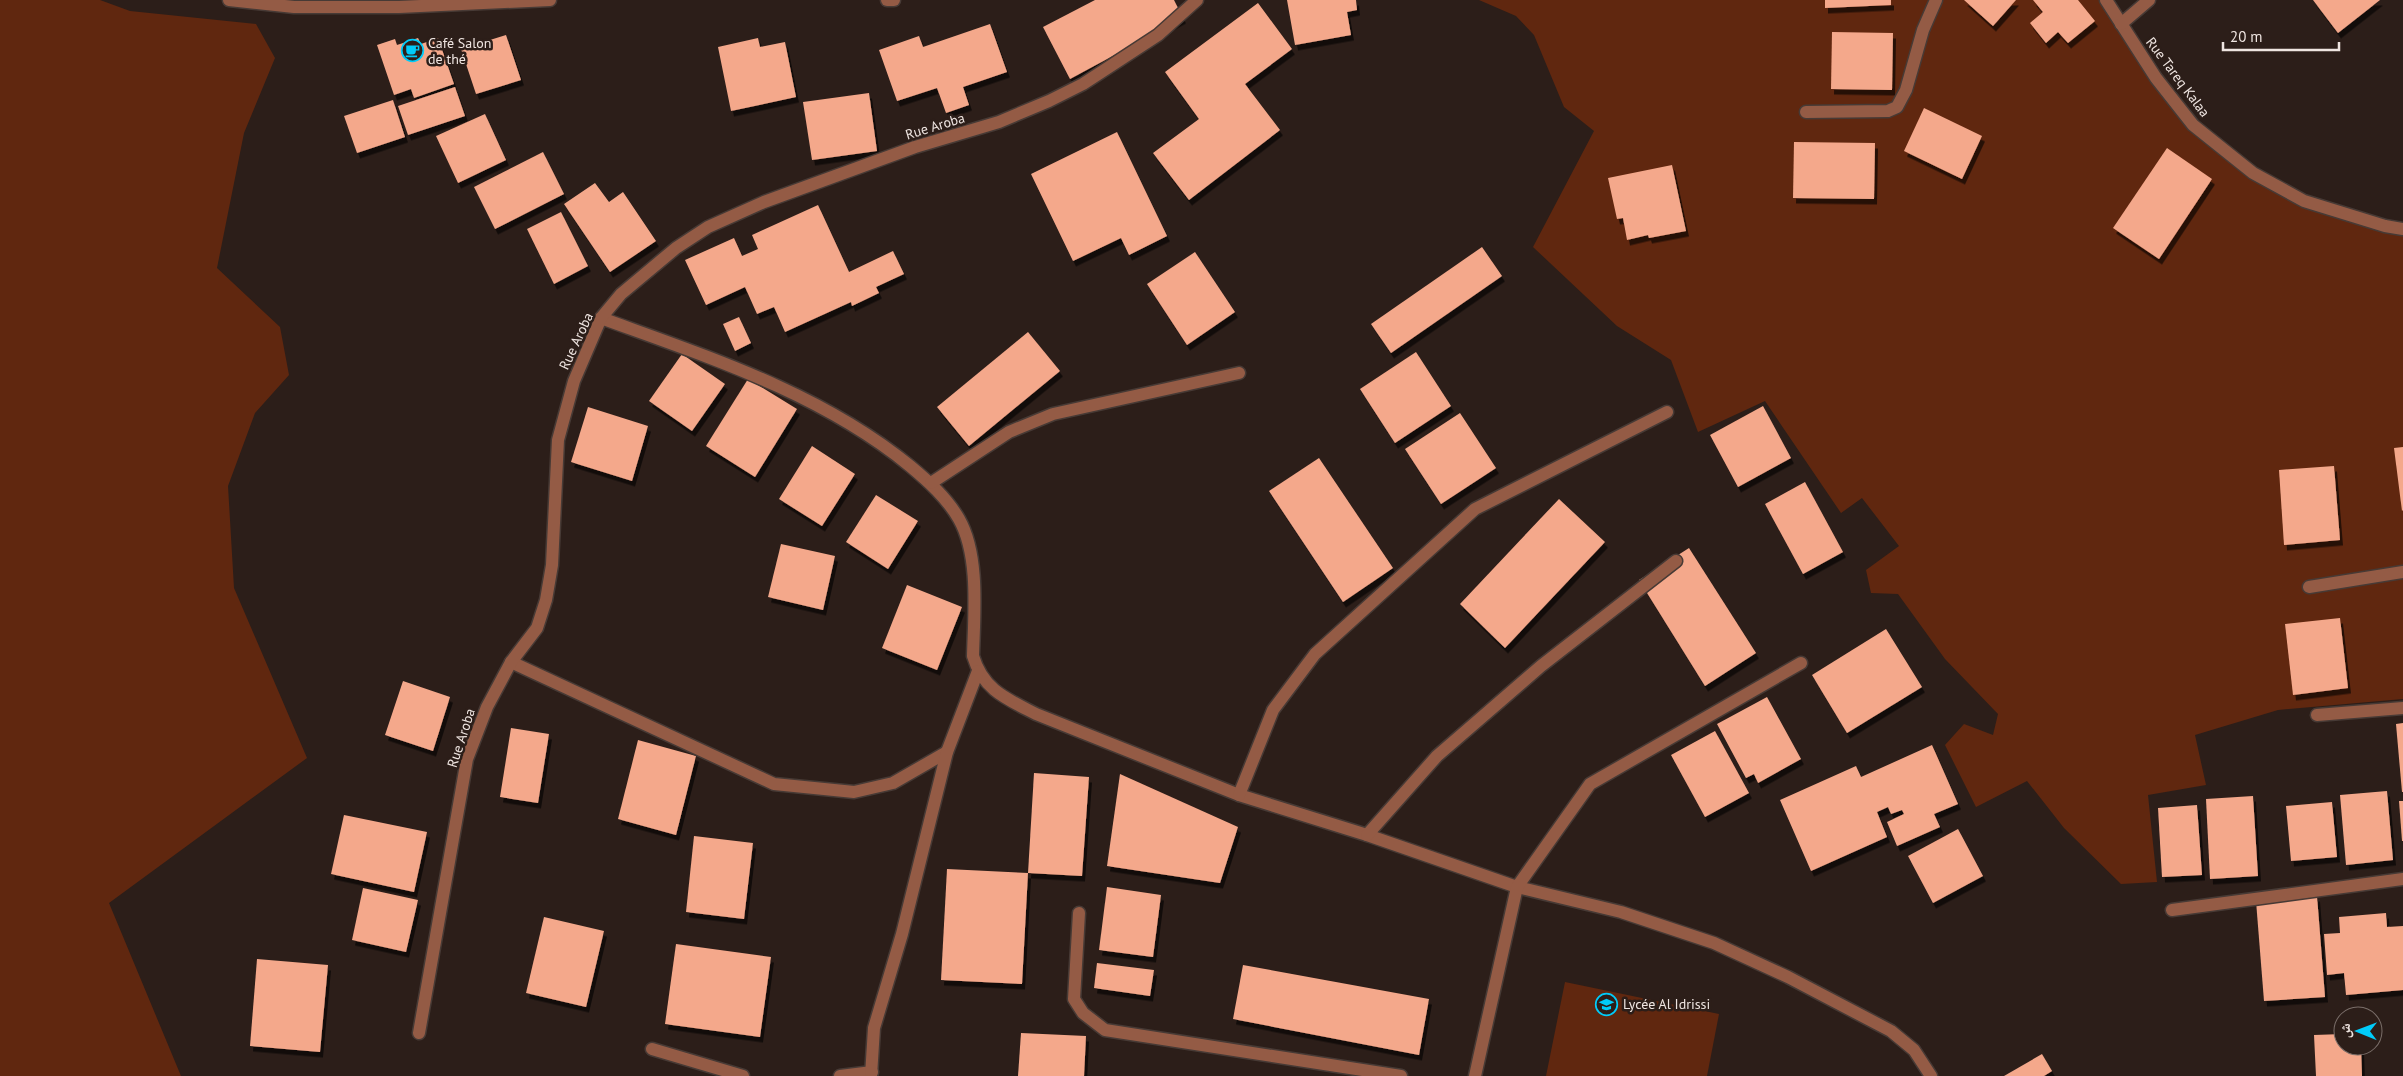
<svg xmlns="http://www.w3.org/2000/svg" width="2403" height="1076" viewBox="0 0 2403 1076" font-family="'PT Sans','Noto Naskh Arabic',sans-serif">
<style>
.green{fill:#60270f}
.building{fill:#f4a88b;filter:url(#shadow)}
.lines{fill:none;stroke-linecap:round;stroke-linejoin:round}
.street-casing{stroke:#473a35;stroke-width:15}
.street{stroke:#945b45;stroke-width:12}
.labels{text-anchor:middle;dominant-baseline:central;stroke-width:5;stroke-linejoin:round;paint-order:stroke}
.poi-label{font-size:14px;fill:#efe5e1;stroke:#2c1e19;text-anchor:start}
.street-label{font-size:14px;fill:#efe5e1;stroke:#2c1e19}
</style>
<defs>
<filter id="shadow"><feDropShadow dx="3" dy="5.5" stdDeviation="0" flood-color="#0009"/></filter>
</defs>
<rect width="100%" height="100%" fill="#2c1e19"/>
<!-- green -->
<g class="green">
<polygon points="0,0 100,0 130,11 256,24 275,58 244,133 217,268 280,327 289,375 255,413 228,486 234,588 307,758 109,903 181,1076 0,1076"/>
<polygon points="1479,0 2106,0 2193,125 2304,201 2403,229 2403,699 2278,710 2195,735 2206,785 2148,795 2157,882 2121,884 2064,828 2027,781 1976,807 1945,745 1964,724 1993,735 1998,714 1945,659 1898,594 1871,593 1866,570 1899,546 1862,498 1841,513 1765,401 1698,432 1671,360 1617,326 1533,247 1594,131 1564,107 1534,35 1516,16"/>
<polygon points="1565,982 1719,1014 1707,1076 1546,1076"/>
</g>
<!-- building -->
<g class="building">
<polygon points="1095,0 1174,0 1183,18 1070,79 1043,27"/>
<polygon points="1287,0 1356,0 1357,10 1347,12 1351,35 1295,45"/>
<polygon points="1825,0 1891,0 1891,5 1825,8"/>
<polygon points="1964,0 2016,0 1993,26"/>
<polygon points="2033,0 2078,0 2095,21 2068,43 2058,32 2046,43 2030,23 2043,12"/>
<polygon points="2313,0 2380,0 2338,33"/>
<polygon points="1258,3 1292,49 1245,84 1280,130 1189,200 1153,153 1199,119 1165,72"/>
<polygon points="990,24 1007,72 963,87 969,105 946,113 937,88 897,101 879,50 919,36 923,47"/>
<polygon points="1832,32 1893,33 1892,90 1831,89"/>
<polygon points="506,35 521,80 476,94 461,49"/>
<polygon points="418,38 421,44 438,38 454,84 414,98 411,89 394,95 377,45 395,39 397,45"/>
<polygon points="758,38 760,47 785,42 796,97 731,111 718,47"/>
<polygon points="455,87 465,116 408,135 398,106"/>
<polygon points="869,93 877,151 812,160 803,102"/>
<polygon points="393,100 405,137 357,153 344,116"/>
<polygon points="1924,108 1982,136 1962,179 1904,151"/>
<polygon points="485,114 506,160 458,183 436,136"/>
<polygon points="1117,132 1167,236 1129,255 1121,238 1073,261 1031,174"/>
<polygon points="1794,142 1875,143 1874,199 1793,198"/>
<polygon points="2167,148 2212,179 2159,259 2113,228"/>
<polygon points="543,152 564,194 495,229 474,187"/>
<polygon points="1672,165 1686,231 1649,238 1648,235 1627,240 1623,218 1617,219 1608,178"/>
<polygon points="595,183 609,202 623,192 656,241 610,272 564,204"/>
<polygon points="818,205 849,272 893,251 904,274 876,287 879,293 852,306 851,302 785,332 774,307 757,314 745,287 706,305 685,260 734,238 742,256 758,249 752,235"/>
<polygon points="561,212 588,266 554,284 527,229"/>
<polygon points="1482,247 1502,276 1391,353 1371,324"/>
<polygon points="1195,252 1235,312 1187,345 1147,284"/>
<polygon points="739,317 751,343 735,351 723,324"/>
<polygon points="1028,332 1060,371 969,446 937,407"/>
<polygon points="1416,352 1451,406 1395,443 1360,389"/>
<polygon points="682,354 725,384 692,431 649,401"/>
<polygon points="748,379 797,409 755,477 706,446"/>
<polygon points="1763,406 1791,458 1738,487 1710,435"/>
<polygon points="588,407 648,426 632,481 571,462"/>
<polygon points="1460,413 1496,468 1441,504 1405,449"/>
<polygon points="812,446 855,474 822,526 779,499"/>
<polygon points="2403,447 2403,510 2402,511 2394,448"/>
<polygon points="1319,458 1393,568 1343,602 1269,491"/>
<polygon points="2334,466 2340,540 2284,545 2279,470"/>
<polygon points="1805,482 1843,552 1803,574 1765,504"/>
<polygon points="876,495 918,521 888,569 846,542"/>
<polygon points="1559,499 1605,542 1505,648 1460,604"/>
<polygon points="781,544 835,556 823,610 768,597"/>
<polygon points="1689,548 1756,653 1705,686 1639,580"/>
<polygon points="907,585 962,607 937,670 882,648"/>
<polygon points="2340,618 2348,688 2293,695 2285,624"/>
<polygon points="1886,629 1922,687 1847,733 1812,675"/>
<polygon points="403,681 450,697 433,751 385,735"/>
<polygon points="1767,697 1801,759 1758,783 1754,774 1746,778 1717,724"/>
<polygon points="2403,723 2403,792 2402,792 2396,724"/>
<polygon points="511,728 549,734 538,803 500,797"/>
<polygon points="1715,731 1749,793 1705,817 1671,755"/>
<polygon points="638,740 696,756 676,835 618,819"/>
<polygon points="1932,745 1958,804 1934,814 1940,827 1897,846 1887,822 1904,814 1902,810 1891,814 1888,807 1877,812 1887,837 1811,871 1780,800 1856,766 1861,777"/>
<polygon points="1034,773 1089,777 1082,876 1028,873"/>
<polygon points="1120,774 1238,827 1220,883 1107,866"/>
<polygon points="2387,791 2393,860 2346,865 2340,795"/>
<polygon points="2253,796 2258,876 2210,879 2206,799"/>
<polygon points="2399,801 2403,801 2403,841 2402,841"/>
<polygon points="2332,802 2337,857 2291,861 2286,806"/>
<polygon points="2197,805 2202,875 2162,877 2158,808"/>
<polygon points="344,815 427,832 414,892 331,874"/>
<polygon points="1958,829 1983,876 1933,903 1908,856"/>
<polygon points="694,836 753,843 744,919 686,912"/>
<polygon points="947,869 1028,873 1022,984 941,980"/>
<polygon points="1107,887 1161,895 1153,957 1099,950"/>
<polygon points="363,888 418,900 406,952 352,940"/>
<polygon points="2317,896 2325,997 2264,1001 2256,901"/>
<polygon points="2386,913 2387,927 2403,926 2403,990 2346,995 2344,973 2327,975 2324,934 2340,933 2339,917"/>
<polygon points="544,917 604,931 586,1007 526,993"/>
<polygon points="676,944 771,957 760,1037 665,1024"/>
<polygon points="257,959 328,965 320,1052 250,1046"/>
<polygon points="1097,963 1154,970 1150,996 1094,988"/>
<polygon points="1243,965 1429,999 1419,1055 1233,1019"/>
<polygon points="1021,1033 1086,1036 1084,1076 1018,1076"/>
<polygon points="2343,1034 2343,1046 2361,1046 2362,1076 2316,1076 2314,1035"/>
<polygon points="2042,1054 2052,1071 2044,1076 2004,1076"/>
</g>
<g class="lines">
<defs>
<g id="street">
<polyline points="229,0 294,7 399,7 550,0"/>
<polyline points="887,0 894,0"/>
<polyline points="2106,0 2156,78 2193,125 2253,173 2304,201 2385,226 2403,229"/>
<polyline points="2121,24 2149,0"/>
<polyline points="1806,112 1888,111 1897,107 1906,90 1923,30 1936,0"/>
<path d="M601,318C708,357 821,393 910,466C928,481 947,498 959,519C980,556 974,615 973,656C983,690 1007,699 1036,714L1239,795L1367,835L1517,887L1621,912L1714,943L1788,977L1891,1031L1914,1050L1931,1076"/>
<polyline points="931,483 1009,432 1053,414 1239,373"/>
<polyline points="2309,587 2403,572"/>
<polyline points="511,662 774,784 854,792 893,783 947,752"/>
<polyline points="2317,715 2403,708"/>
<polyline points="1239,795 1273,710 1315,654 1475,509 1667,412"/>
<polyline points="1367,835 1437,756 1541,666 1676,561"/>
<polyline points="2172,910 2403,879"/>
<polyline points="1079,913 1074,999 1083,1013 1105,1030 1401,1076"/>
<polyline points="419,1033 467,759 487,707 511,662 537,628 546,600 552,565 558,440 574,381 601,318 621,294 676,248 708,227 764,202 915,147 999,122 1049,101 1083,84 1158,35 1197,0"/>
<polyline points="652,1049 743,1076"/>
<polyline points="840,1076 872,1072"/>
<polyline points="871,1076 874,1028 902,934 947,752 978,671"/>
<polyline points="1475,1076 1517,887 1590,784 1801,663"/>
</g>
</defs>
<!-- street casing -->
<use href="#street" class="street-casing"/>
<!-- street -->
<use href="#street" class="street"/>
</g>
<!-- icons -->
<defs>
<symbol id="cafe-ring" viewBox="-11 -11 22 22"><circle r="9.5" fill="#2c1e19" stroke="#01cbf9" stroke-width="1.5"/><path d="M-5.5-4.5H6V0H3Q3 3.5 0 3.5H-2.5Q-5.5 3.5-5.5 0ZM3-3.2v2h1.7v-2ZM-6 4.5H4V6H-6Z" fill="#01cbf9"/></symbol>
<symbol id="school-ring" viewBox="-11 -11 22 22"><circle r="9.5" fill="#2c1e19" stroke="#01cbf9" stroke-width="1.5"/><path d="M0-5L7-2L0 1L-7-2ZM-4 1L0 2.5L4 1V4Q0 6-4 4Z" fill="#01cbf9"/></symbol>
</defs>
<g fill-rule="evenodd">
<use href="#cafe-ring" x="400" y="38" width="25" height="25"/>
<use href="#school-ring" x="1594" y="992" width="25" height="25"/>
</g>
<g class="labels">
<!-- poi labels -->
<g class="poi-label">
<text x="428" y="43">Café Salon<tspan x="428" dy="16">de thé</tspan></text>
<text x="1623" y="1004">Lycée Al Idrissi</text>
</g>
<!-- street labels -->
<g class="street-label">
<text transform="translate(2178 77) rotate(53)">Rue Tareq Kalaa</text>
<text transform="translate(935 126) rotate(-17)">Rue Aroba</text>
<text transform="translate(576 341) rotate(-65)">Rue Aroba</text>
<text transform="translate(461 738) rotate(-72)">Rue Aroba</text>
</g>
</g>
<!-- north arrow -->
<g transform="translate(2358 1031) rotate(271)"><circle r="24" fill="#2c1e19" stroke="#7a6e69"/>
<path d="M0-4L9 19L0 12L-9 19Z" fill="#01cbf9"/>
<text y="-8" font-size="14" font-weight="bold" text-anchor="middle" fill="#efe5e1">ش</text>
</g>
<!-- scale -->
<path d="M2223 42v8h116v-8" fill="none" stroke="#efe5e1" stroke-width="2.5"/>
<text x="2230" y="42" font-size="15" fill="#efe5e1" stroke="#2c1e19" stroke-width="4" paint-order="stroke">20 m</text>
</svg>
